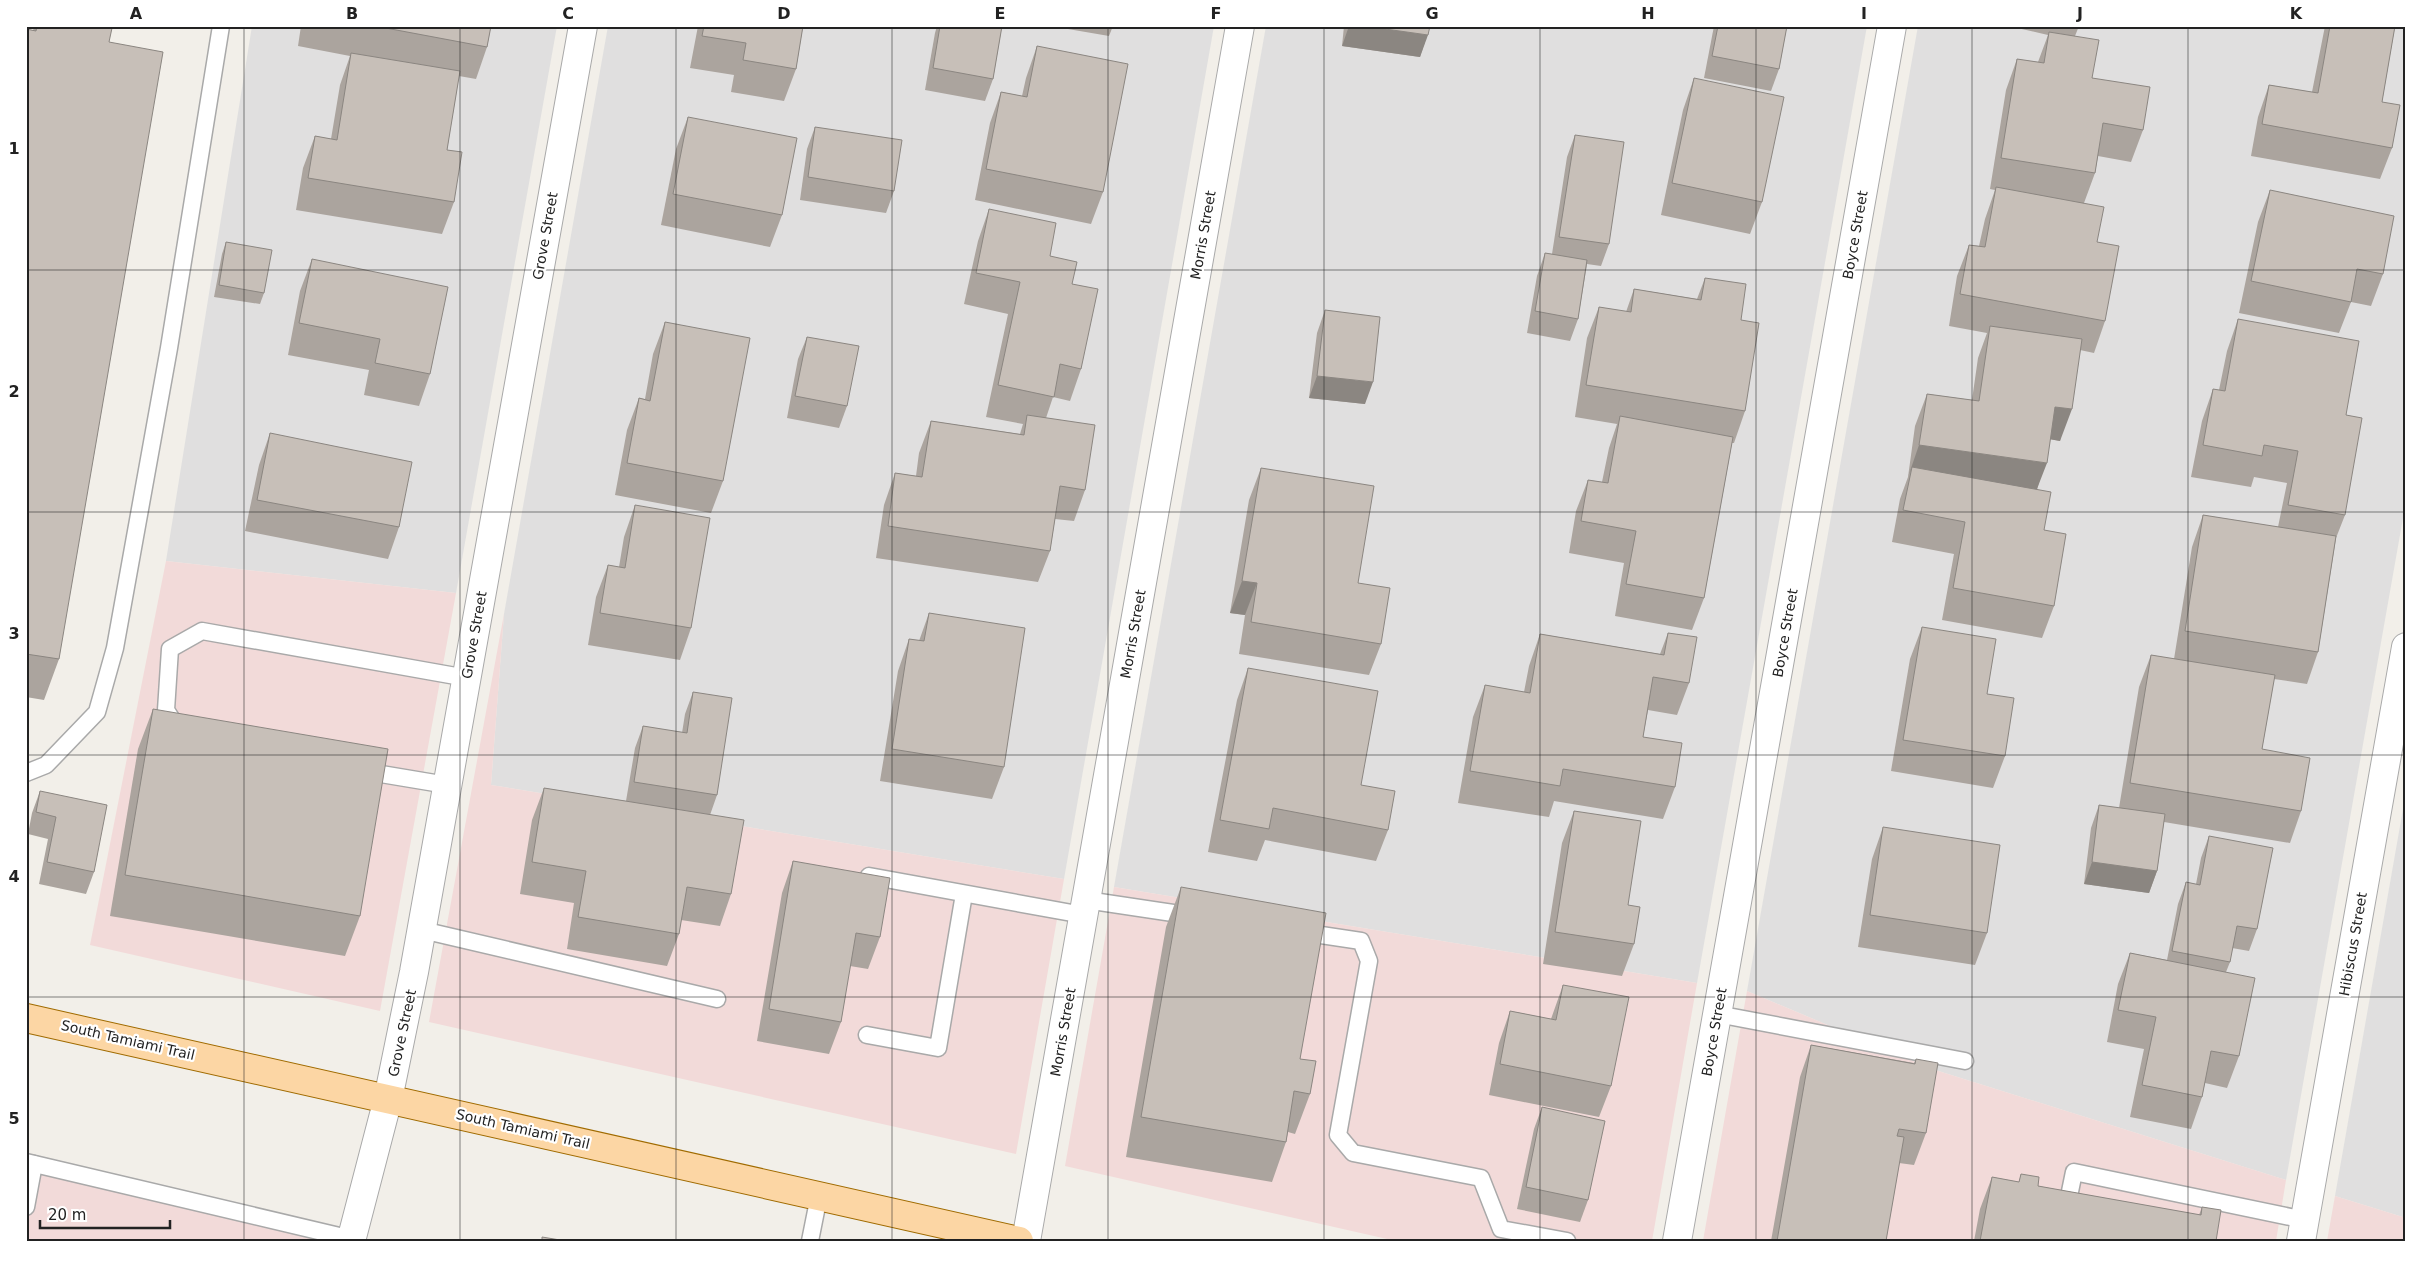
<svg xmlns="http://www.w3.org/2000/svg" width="2432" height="1267" viewBox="0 0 2432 1267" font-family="'DejaVu Sans',sans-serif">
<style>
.residential{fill:#e0dfdf}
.commercial{fill:#f2dad9}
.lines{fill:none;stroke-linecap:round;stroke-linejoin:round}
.service-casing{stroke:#a9a9a9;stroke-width:19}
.minor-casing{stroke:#a9a9a9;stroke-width:30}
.primary-casing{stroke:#a06b00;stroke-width:30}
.service{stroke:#fff;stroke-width:16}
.minor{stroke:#fff;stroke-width:28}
.primary{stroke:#fcd6a4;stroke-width:28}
.wall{fill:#aba49e}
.shaded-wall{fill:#8b8681}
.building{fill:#c7bfb8;stroke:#8b8681}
.grid{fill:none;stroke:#222;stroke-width:1;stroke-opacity:0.55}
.labels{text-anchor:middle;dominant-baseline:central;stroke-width:4.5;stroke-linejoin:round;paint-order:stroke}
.street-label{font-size:14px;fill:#222;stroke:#fff}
.neatline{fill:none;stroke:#222;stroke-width:2}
.grid-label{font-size:16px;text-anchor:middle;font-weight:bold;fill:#222}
</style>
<rect width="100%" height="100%" fill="#f2efe9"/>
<!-- residential -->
<g class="residential">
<polygon points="252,26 557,26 456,593 166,561"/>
<polygon points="608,26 1214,26 1064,879 491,785 504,614"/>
<polygon points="1266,26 1867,26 1697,983 1114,887"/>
<polygon points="1918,26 2406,26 2406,501 2286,1180 1932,1069 1747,991"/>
<polygon points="2406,792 2406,1218 2335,1196"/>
</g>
<!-- commercial -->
<g class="commercial">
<polygon points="166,561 456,593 380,1011 90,945"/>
<polygon points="504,614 491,785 1064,879 1016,1154 429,1022"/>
<polygon points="1114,887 1697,983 1652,1241 1396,1241 1065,1166"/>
<polygon points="1747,991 1932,1069 2286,1180 2276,1241 1703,1241"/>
<polygon points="26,1166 326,1241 26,1241"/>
<polygon points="2335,1196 2406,1218 2406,1241 2327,1241"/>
</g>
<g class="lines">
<defs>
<g id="service">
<polyline points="178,729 166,710 170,649 202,631 467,678"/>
<polyline points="363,771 447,785"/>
<polyline points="26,773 46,765 97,712 115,648 169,348 221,26"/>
<polyline points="869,876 1083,915"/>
<polyline points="1086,900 1193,916"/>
<polyline points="422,930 717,999"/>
<polyline points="1301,932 1361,941 1369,961 1338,1135 1353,1153 1481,1178 1501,1229 1567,1241"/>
<polyline points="1717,1014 1965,1061"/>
<polyline points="867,1035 938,1048 964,894"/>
<polyline points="26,1162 352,1239"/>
<polyline points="26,1207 34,1164"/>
<polyline points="2066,1211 2074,1172 2305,1220"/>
<polyline points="810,1241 819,1196"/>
</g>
<g id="minor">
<polyline points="351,1241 388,1099 414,972 583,26"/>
<polyline points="1026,1241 1240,26"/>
<polyline points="1677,1241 1892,26"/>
<polyline points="2301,1241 2406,647"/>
</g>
<polyline id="primary" points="26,1018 1019,1241"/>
</defs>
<!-- service casing -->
<use href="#service" class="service-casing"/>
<!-- minor casing -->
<use href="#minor" class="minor-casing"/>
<!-- primary casing -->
<use href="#primary" class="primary-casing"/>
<!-- service -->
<use href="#service" class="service"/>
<!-- minor -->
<use href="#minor" class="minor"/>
<!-- primary -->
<use href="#primary" class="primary"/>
</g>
<!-- wall -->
<g class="wall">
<polygon points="35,26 103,26 109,42 59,659 44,700 26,697 26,29 33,30"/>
<polygon points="301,26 491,26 487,47 476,79 459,76 447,150 454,202 442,234 296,210 303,168 315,136 331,139 340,85 350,56 298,46"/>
<polygon points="698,26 803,26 796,69 784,101 731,92 734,75 690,68"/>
<polygon points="937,26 1002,26 993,79 985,101 925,90 935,33"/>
<polygon points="1068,26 1113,26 1109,36 1068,29"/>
<polygon points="1344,26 1430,26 1420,57 1342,46"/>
<polygon points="1714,26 1787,26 1779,69 1771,91 1704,78"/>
<polygon points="2013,26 2079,26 2075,36 2092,78 2143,130 2131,162 2098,156 2095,173 2084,203 2097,242 2105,321 2094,353 2080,350 2060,441 2050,439 2037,490 2044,530 2054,606 2042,638 1942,620 1954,554 1892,542 1900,499 1908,477 1915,426 1927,394 1972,400 1978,358 1987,333 1949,326 1957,276 1969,245 1979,246 1985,219 1995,190 1990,189 2006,90 2017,59 2038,62 2048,35 2013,27"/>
<polygon points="2325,26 2395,26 2382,102 2392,148 2380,179 2251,156 2258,117 2269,85 2312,92"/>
<polygon points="1037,46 1103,192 1091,224 975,200 990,123 1001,92 1022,96 1026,78"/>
<polygon points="1694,78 1762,202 1750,234 1661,215 1683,110"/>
<polygon points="688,117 782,215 770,247 661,225 676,149"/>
<polygon points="815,127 894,191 886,213 800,200 807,149"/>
<polygon points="1575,135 1609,244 1601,266 1587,264 1578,319 1570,341 1527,333 1537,276 1545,253 1552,254 1567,157"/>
<polygon points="2270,190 2383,274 2371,306 2351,302 2339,333 2239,313 2258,222"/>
<polygon points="989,209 1050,256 1072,284 1081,369 1070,401 1053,397 1046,418 1085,490 1074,521 1055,519 1050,551 1038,582 876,558 884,505 895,473 916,476 919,453 931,421 1020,434 1023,424 986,417 1008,314 964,304 978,241"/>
<polygon points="226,242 264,293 260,304 214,297 222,254"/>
<polygon points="312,259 430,374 419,406 364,395 369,370 288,355 300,291"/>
<polygon points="1705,278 1741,320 1745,411 1734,443 1732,443 1704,598 1692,630 1615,616 1624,563 1569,553 1576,511 1588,480 1602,482 1609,448 1617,424 1575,417 1587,338 1599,307 1626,312 1634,289 1697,299"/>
<polygon points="1325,310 1365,404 1309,398 1317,333"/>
<polygon points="2238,319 2346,415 2345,515 2336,538 2318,652 2307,684 2274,679 2262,749 2301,811 2290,843 2164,822 2157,871 2149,893 2084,884 2091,828 2099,805 2119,808 2139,687 2151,655 2174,659 2192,547 2203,515 2278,527 2287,483 2254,477 2251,487 2191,477 2202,421 2213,389 2219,390 2227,351"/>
<polygon points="665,322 723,481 711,513 615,495 627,430 639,398 645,399 653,354"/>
<polygon points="807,337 847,406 839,428 787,418 798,359"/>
<polygon points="270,433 399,527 388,559 245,531 259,465"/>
<polygon points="1261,468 1358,583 1381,644 1369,675 1239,654 1245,615 1230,613 1249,500"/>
<polygon points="635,505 691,628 680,660 588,645 596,597 608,565 619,567 624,537"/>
<polygon points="929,613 1004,767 992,799 880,781 898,671 909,639 919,641"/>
<polygon points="1922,627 1987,694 2005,756 1993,788 1891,771 1910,659"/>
<polygon points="1668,633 1689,683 1677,715 1648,710 1643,737 1675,787 1663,819 1554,801 1549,817 1458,803 1473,717 1485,685 1524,692 1529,666 1540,634 1660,654"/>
<polygon points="1248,668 1361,785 1388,830 1376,861 1265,840 1257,861 1208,852 1237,700"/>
<polygon points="693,692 717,795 710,815 731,894 720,926 681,920 679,934 667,966 567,949 574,903 520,894 532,820 544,788 626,801 635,748 643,726 682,733 685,714"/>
<polygon points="153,709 360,916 345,956 110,916 138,749"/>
<polygon points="40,791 94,872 86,894 39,884 48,839 28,834 32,813"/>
<polygon points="1574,811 1628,905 1634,944 1622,976 1543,964 1562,843"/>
<polygon points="1883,827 1987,933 1975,965 1858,947 1872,859"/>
<polygon points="2209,836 2257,929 2249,951 2232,948 2230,962 2226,972 2239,1056 2227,1088 2205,1083 2202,1097 2191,1129 2130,1117 2144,1049 2107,1042 2118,984 2130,953 2167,960 2178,904 2186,882 2196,884 2201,858"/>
<polygon points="793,861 880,937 868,969 850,966 841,1022 829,1054 757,1041 782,893"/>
<polygon points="1181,887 1300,1059 1310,1094 1295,1134 1288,1132 1286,1142 1272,1182 1126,1157 1166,927"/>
<polygon points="1563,985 1611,1086 1599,1117 1489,1095 1499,1043 1510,1011 1551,1019"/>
<polygon points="1811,1045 1914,1063 1916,1059 1926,1133 1914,1165 1899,1163 1886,1241 1771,1241 1800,1077"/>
<polygon points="1542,1107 1588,1200 1580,1222 1517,1209 1534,1129"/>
<polygon points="2021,1174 2038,1186 2199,1215 2202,1207 2216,1241 1974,1241 1980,1209 1992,1177 2019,1182"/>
</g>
<!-- shaded-wall -->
<g class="shaded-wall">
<polygon points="1349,26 1364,26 1428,35 1420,57 1342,46"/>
<polygon points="1317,376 1373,382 1365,404 1309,398"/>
<polygon points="2055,407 2072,409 2060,441 2043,438"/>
<polygon points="1919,445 2047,463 2035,494 1912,467 1908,477"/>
<polygon points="1242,581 1257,583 1245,615 1230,613"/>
<polygon points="2092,862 2157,871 2149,893 2084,884"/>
</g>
<!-- building -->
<g class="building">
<polygon points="37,26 103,26 112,28 109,42 163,52 59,659 26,654 26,29 36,31"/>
<polygon points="375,26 491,26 487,47"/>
<polygon points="704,26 803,26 796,69 743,60 746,43 702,36"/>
<polygon points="940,26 1002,26 993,79 933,68"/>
<polygon points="1364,26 1430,26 1428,35"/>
<polygon points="1718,26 1787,26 1779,69 1712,56"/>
<polygon points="2330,26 2395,26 2382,102 2400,105 2392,148 2262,124 2269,85 2318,93"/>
<polygon points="2049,32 2099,40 2092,78 2150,87 2143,130 2103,123 2095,173 2001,158 2017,59 2044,63"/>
<polygon points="1037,46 1128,64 1103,192 986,169 1001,92 1027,97"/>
<polygon points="351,53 460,71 447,150 462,152 454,202 308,178 315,136 337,140"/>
<polygon points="1694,78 1784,97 1762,202 1672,183"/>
<polygon points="688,117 797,138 782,215 673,194"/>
<polygon points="815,127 902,140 894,191 808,177"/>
<polygon points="1575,135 1624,142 1609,244 1559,237"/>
<polygon points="1996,187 2104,207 2097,242 2119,246 2105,321 1960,294 1969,245 1985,247"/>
<polygon points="2270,190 2394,216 2383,274 2357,269 2351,302 2251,281"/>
<polygon points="989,209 1056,223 1050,256 1077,262 1072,284 1098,289 1081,369 1060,364 1054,397 998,385 1020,282 976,273"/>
<polygon points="226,242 272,250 264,293 219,285"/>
<polygon points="1545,253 1587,260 1578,319 1535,311"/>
<polygon points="312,259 448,287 430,374 375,363 380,339 299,323"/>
<polygon points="1705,278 1746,284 1741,320 1759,323 1745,411 1586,385 1599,307 1631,312 1634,289 1701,300"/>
<polygon points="1325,310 1380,317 1373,382 1317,376"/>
<polygon points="2238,319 2359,341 2346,415 2362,418 2345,515 2288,505 2298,451 2264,445 2262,456 2203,445 2213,389 2225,391"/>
<polygon points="665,322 750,338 723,481 627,463 639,398 650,401"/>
<polygon points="1990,326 2082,339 2072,409 2055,407 2047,463 1919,445 1927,394 1979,401"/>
<polygon points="807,337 859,346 847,406 795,396"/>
<polygon points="1027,415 1095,425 1085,490 1060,486 1050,551 888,526 895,473 922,477 931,421 1024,435"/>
<polygon points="1620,416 1733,437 1704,598 1626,584 1636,531 1581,521 1588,480 1608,483"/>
<polygon points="270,433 412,462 399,527 257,500"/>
<polygon points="1912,467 2051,492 2044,530 2066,534 2054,606 1953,588 1965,522 1903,510"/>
<polygon points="1261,468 1374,486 1358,583 1390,588 1381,644 1251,622 1257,583 1242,581"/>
<polygon points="635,505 710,518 691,628 600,613 608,565 625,568"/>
<polygon points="2203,515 2336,536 2318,652 2185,631"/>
<polygon points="929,613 1025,628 1004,767 892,749 909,639 924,641"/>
<polygon points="1922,627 1996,639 1987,694 2014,698 2005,756 1903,740"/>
<polygon points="1668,633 1697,637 1689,683 1653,677 1643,737 1682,743 1675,787 1563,769 1560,786 1470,771 1485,685 1530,693 1540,634 1664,655"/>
<polygon points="2151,655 2275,675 2262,749 2310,758 2301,811 2130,783"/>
<polygon points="1248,668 1378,691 1361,785 1395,791 1388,830 1273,808 1269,829 1220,820"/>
<polygon points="693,692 732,698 717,795 634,782 643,726 687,733"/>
<polygon points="153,709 388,749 360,916 125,875"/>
<polygon points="544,788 744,820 731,894 687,887 679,934 578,917 586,871 532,862"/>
<polygon points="40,791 107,805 94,872 47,862 56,817 36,812"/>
<polygon points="2099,805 2165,814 2157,871 2092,862"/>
<polygon points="1574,811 1641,821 1628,905 1640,907 1634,944 1555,932"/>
<polygon points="1883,827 2000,845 1987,933 1870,915"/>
<polygon points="2209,836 2273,848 2257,929 2237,926 2230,962 2172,951 2186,882 2200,885"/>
<polygon points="793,861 890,878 880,937 856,933 841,1022 769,1009"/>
<polygon points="1181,887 1326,913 1300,1059 1316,1061 1310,1094 1294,1091 1286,1142 1141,1117"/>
<polygon points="2130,953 2255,978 2239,1056 2211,1051 2202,1097 2142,1085 2156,1017 2118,1010"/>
<polygon points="1563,985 1629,997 1611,1086 1500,1064 1510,1011 1556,1020"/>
<polygon points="1811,1045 1915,1064 1916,1059 1938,1063 1926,1133 1899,1129 1897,1136 1904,1137 1886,1241 1777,1241"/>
<polygon points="1542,1107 1605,1121 1588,1200 1526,1187"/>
<polygon points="2021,1174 2039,1177 2038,1186 2201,1215 2202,1207 2221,1210 2216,1241 1980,1241 1992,1177 2019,1182"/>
<polygon points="542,1237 566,1241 542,1241"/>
</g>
<!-- grid -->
<path class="grid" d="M244,26V1241M460,26V1241M676,26V1241M892,26V1241M1108,26V1241M1324,26V1241M1540,26V1241M1756,26V1241M1972,26V1241M2188,26V1241M26,270H2406M26,512H2406M26,755H2406M26,997H2406"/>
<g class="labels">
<!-- street labels -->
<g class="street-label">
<text transform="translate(1203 235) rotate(-80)">Morris Street</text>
<text transform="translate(1855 235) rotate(-80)">Boyce Street</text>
<text transform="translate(545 236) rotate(-80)">Grove Street</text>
<text transform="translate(1785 633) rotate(-80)">Boyce Street</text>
<text transform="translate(1133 634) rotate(-80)">Morris Street</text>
<text transform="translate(474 635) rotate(-80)">Grove Street</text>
<text transform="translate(2353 944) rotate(-80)">Hibiscus Street</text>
<text transform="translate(1063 1032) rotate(-80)">Morris Street</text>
<text transform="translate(1714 1032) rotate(-80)">Boyce Street</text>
<text transform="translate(402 1033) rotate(-78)">Grove Street</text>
<text transform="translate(128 1040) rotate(13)">South Tamiami Trail</text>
<text transform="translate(523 1129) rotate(13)">South Tamiami Trail</text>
</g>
</g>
<!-- border -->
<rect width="2432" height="1267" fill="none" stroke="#ffffff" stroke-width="55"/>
<!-- scale -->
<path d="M40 1220v8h130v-8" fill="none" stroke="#222222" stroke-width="2.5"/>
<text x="48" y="1220" font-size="15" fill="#222222" stroke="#ffffff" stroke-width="4" paint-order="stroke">20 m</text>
<rect x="28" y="28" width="2376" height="1212" class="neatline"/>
<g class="grid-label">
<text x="136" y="19">A</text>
<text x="352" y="19">B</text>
<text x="568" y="19">C</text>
<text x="784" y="19">D</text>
<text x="1000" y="19">E</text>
<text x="1216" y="19">F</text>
<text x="1432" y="19">G</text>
<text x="1648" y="19">H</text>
<text x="1864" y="19">I</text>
<text x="2080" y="19">J</text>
<text x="2296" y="19">K</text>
<text x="14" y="154">1</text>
<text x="14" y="397">2</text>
<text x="14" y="639">3</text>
<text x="14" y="882">4</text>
<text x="14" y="1124">5</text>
</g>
</svg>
